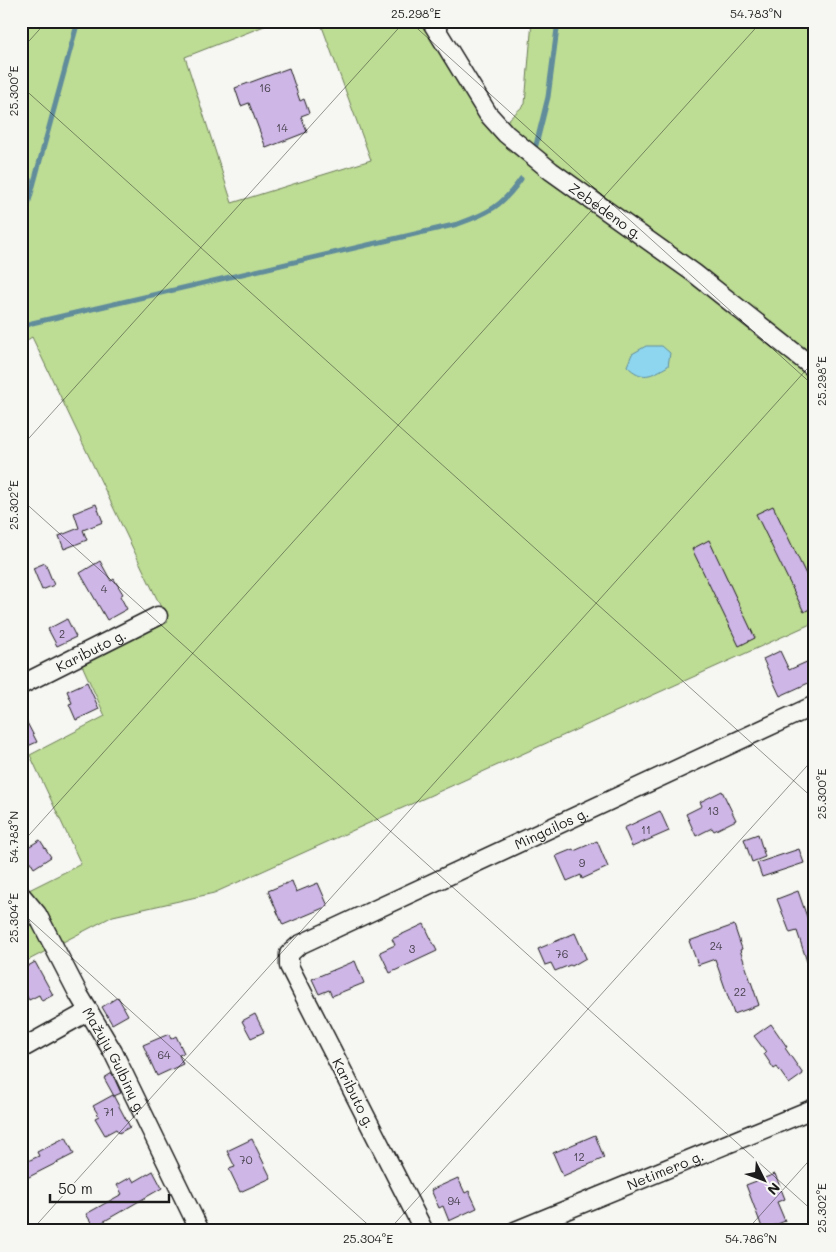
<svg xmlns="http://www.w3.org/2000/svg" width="836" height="1252" viewBox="0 0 836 1252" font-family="Mali,sans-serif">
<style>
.green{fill:#bddc94;stroke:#6c7c58}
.water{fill:#8ed6ef;stroke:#608c9b}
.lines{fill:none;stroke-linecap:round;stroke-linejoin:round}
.stream{stroke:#608c9b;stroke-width:5}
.building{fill:#ceb6e6;stroke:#1c1c1c}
.street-casing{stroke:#1c1c1c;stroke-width:21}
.street{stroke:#f6f6f2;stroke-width:18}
.ticks{fill:none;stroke:#1c1c1c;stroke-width:1;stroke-opacity:0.45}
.labels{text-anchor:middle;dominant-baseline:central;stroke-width:4.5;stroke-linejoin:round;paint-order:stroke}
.number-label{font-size:11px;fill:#48424e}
.street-label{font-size:14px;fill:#1c1c1c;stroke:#f6f6f2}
.neatline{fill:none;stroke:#1c1c1c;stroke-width:2}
.ticks-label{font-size:12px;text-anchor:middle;fill:#1c1c1c}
</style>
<rect width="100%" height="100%" fill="#f6f6f2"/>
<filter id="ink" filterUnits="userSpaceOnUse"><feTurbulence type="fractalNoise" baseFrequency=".02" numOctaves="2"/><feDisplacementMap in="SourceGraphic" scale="10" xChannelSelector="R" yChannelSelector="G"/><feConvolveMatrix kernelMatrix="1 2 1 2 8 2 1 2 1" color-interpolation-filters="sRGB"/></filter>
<g filter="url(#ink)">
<!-- green -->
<g class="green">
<path d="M21,21H277L185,57L232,203L371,160L320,21H420C441,55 461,89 486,120C500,139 519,156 537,172L674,268L815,379V622L214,893L113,916L21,964V894L81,864L30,755L105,716L82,665L168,622L32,337L21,344Z"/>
<polygon points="532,21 815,21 815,361 535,149 505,123 525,104"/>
</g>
<!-- water -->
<path class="water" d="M646,346H662L670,353L668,366C651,376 642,381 627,366L632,354Z"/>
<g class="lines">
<!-- stream -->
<g class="stream">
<polyline points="535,149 548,97 558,21"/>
<polyline points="21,230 78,21"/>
<path d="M21,328L32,323L458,224C489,213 502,206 521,179"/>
</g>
</g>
<!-- building -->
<g class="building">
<polygon points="289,68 300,101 304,99 309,113 301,116 307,132 266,148 249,103 241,106 235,88"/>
<polygon points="96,504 103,522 83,530 87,540 64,549 59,536 79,528 74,513"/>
<polygon points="773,506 815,593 815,606 804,612 756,514"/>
<polygon points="709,540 755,638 739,646 692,549"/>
<polygon points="100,561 111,581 114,579 123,594 120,596 127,609 107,620 80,573"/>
<polygon points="45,563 54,585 42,590 33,568"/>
<polygon points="67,619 76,637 57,646 48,629"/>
<polygon points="780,651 789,670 811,660 815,668 815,680 780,696 763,659"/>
<polygon points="87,682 99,709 76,720 69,704 72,703 67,691"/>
<polygon points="21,711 37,742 21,749"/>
<polygon points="722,791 736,820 714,831 712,828 696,836 686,814 702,806 700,802"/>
<polygon points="660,811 669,831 632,847 624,828"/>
<polygon points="758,834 765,857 752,862 744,839"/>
<polygon points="40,840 51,857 34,868 23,850"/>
<polygon points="597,841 608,867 582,879 581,875 567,881 556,856 573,849 574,851"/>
<polygon points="799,849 804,863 762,877 757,863"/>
<polygon points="292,881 296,892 318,883 328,906 283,925 268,891"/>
<polygon points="798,891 815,940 815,977 812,977 797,931 790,933 777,899"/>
<polygon points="424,924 437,951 390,973 380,952 395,945 392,939"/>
<polygon points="734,925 742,949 740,950 759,1005 734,1014 715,959 698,965 689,941"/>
<polygon points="575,933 586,958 572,966 570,965 555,971 551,963 545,965 538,949"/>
<polygon points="355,961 364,983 332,996 329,990 319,994 312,979"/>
<polygon points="35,962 53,995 42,1001 39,995 29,1000 21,986 21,970"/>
<polygon points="118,997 128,1015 112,1024 102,1007"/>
<polygon points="255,1014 264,1032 251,1038 242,1021"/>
<polygon points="771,1024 787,1047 785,1048 803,1074 789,1084 777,1067 774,1069 764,1054 766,1052 754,1036"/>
<polygon points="169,1034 171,1039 176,1036 184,1053 179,1055 183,1064 157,1076 143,1045"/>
<polygon points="112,1073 121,1093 114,1096 104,1078"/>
<polygon points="113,1095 130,1127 119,1133 116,1129 105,1135 95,1118 99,1116 93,1106"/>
<polygon points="595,1135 604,1158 563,1176 553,1153"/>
<polygon points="66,1137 74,1154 21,1181 21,1164 39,1156 37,1152"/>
<polygon points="252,1139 271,1178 240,1192 229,1169 235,1167 227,1151"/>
<polygon points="153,1171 162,1188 94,1227 86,1214 122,1194 117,1185 131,1177 134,1182"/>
<polygon points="775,1174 785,1199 777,1202 785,1221 763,1230 746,1185"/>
<polygon points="458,1178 465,1193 469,1191 477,1208 449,1221 443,1206 439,1208 431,1190"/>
</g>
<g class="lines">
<defs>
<g id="street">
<path id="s1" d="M431,21L488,114L506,134L551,171L694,273L815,369"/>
<path id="s2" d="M21,685L158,616"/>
<path id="s3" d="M21,895L37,914L79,995L113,1052L200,1231"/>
<polyline points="21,1049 89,1011"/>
<path id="s4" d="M424,1231L289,966V954L299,945L815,705"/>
<path id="s5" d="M515,1231L815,1108"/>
</g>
</defs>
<!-- street casing -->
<use href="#street" class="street-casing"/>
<!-- street -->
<use href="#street" class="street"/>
</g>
</g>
<!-- ticks -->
<path class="ticks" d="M409,21L815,387M21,50L47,21M21,86L815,800M21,447L405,21M21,499L815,1213M21,844L762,21M21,912L375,1231M31,1231L815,360M388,1231L815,757M746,1231L815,1154"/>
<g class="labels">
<!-- number labels -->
<g class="number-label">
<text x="265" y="87">16</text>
<text x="282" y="127">14</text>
<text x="104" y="588">4</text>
<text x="62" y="633">2</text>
<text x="713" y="810">13</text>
<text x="646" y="829">11</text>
<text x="582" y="862">9</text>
<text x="716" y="945">24</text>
<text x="412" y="948">3</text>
<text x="562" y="953">76</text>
<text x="740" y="991">22</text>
<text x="164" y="1054">64</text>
<text x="109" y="1111">71</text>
<text x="579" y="1156">12</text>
<text x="246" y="1159">70</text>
<text x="454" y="1200">94</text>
</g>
<!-- street labels -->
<g class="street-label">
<text stroke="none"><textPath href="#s1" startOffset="262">Zebedeno g.</textPath></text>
<text stroke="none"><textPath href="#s2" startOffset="78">Kaributo g.</textPath></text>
<text stroke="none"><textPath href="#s4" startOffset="601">Mingailos g.</textPath></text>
<text stroke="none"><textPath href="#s3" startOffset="191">Mažųjų Gulbinų g.</textPath></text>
<text transform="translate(354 1093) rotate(63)">Kaributo g.</text>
<text stroke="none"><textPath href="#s5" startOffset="162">Netimero g.</textPath></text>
</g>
</g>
<!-- margin -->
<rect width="836" height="1252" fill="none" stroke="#f6f6f2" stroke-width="55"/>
<!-- north arrow -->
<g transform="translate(764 1180) rotate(132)" stroke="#f6f6f2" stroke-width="4" paint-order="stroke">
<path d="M0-4L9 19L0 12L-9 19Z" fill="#1c1c1c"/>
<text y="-8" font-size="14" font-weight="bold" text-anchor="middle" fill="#1c1c1c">N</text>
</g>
<!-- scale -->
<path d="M50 1194v8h119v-8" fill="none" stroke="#1c1c1c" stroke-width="2.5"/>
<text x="58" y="1194" font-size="15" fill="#1c1c1c" stroke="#f6f6f2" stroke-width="4" paint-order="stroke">50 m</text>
<rect x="28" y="28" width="780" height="1196" class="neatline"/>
<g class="ticks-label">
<text x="416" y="18">25.298°E</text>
<text x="756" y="18">54.783°N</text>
<text transform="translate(14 91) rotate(-90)" y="4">25.300°E</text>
<text transform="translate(822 381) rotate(-90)" y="4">25.298°E</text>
<text transform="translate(14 505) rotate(-90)" y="4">25.302°E</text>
<text transform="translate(822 794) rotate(-90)" y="4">25.300°E</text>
<text transform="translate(14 837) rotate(-90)" y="4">54.783°N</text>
<text transform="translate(14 918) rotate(-90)" y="4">25.304°E</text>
<text transform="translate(822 1208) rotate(-90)" y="4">25.302°E</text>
<text x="368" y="1243">25.304°E</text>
<text x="751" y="1243">54.786°N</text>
</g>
</svg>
